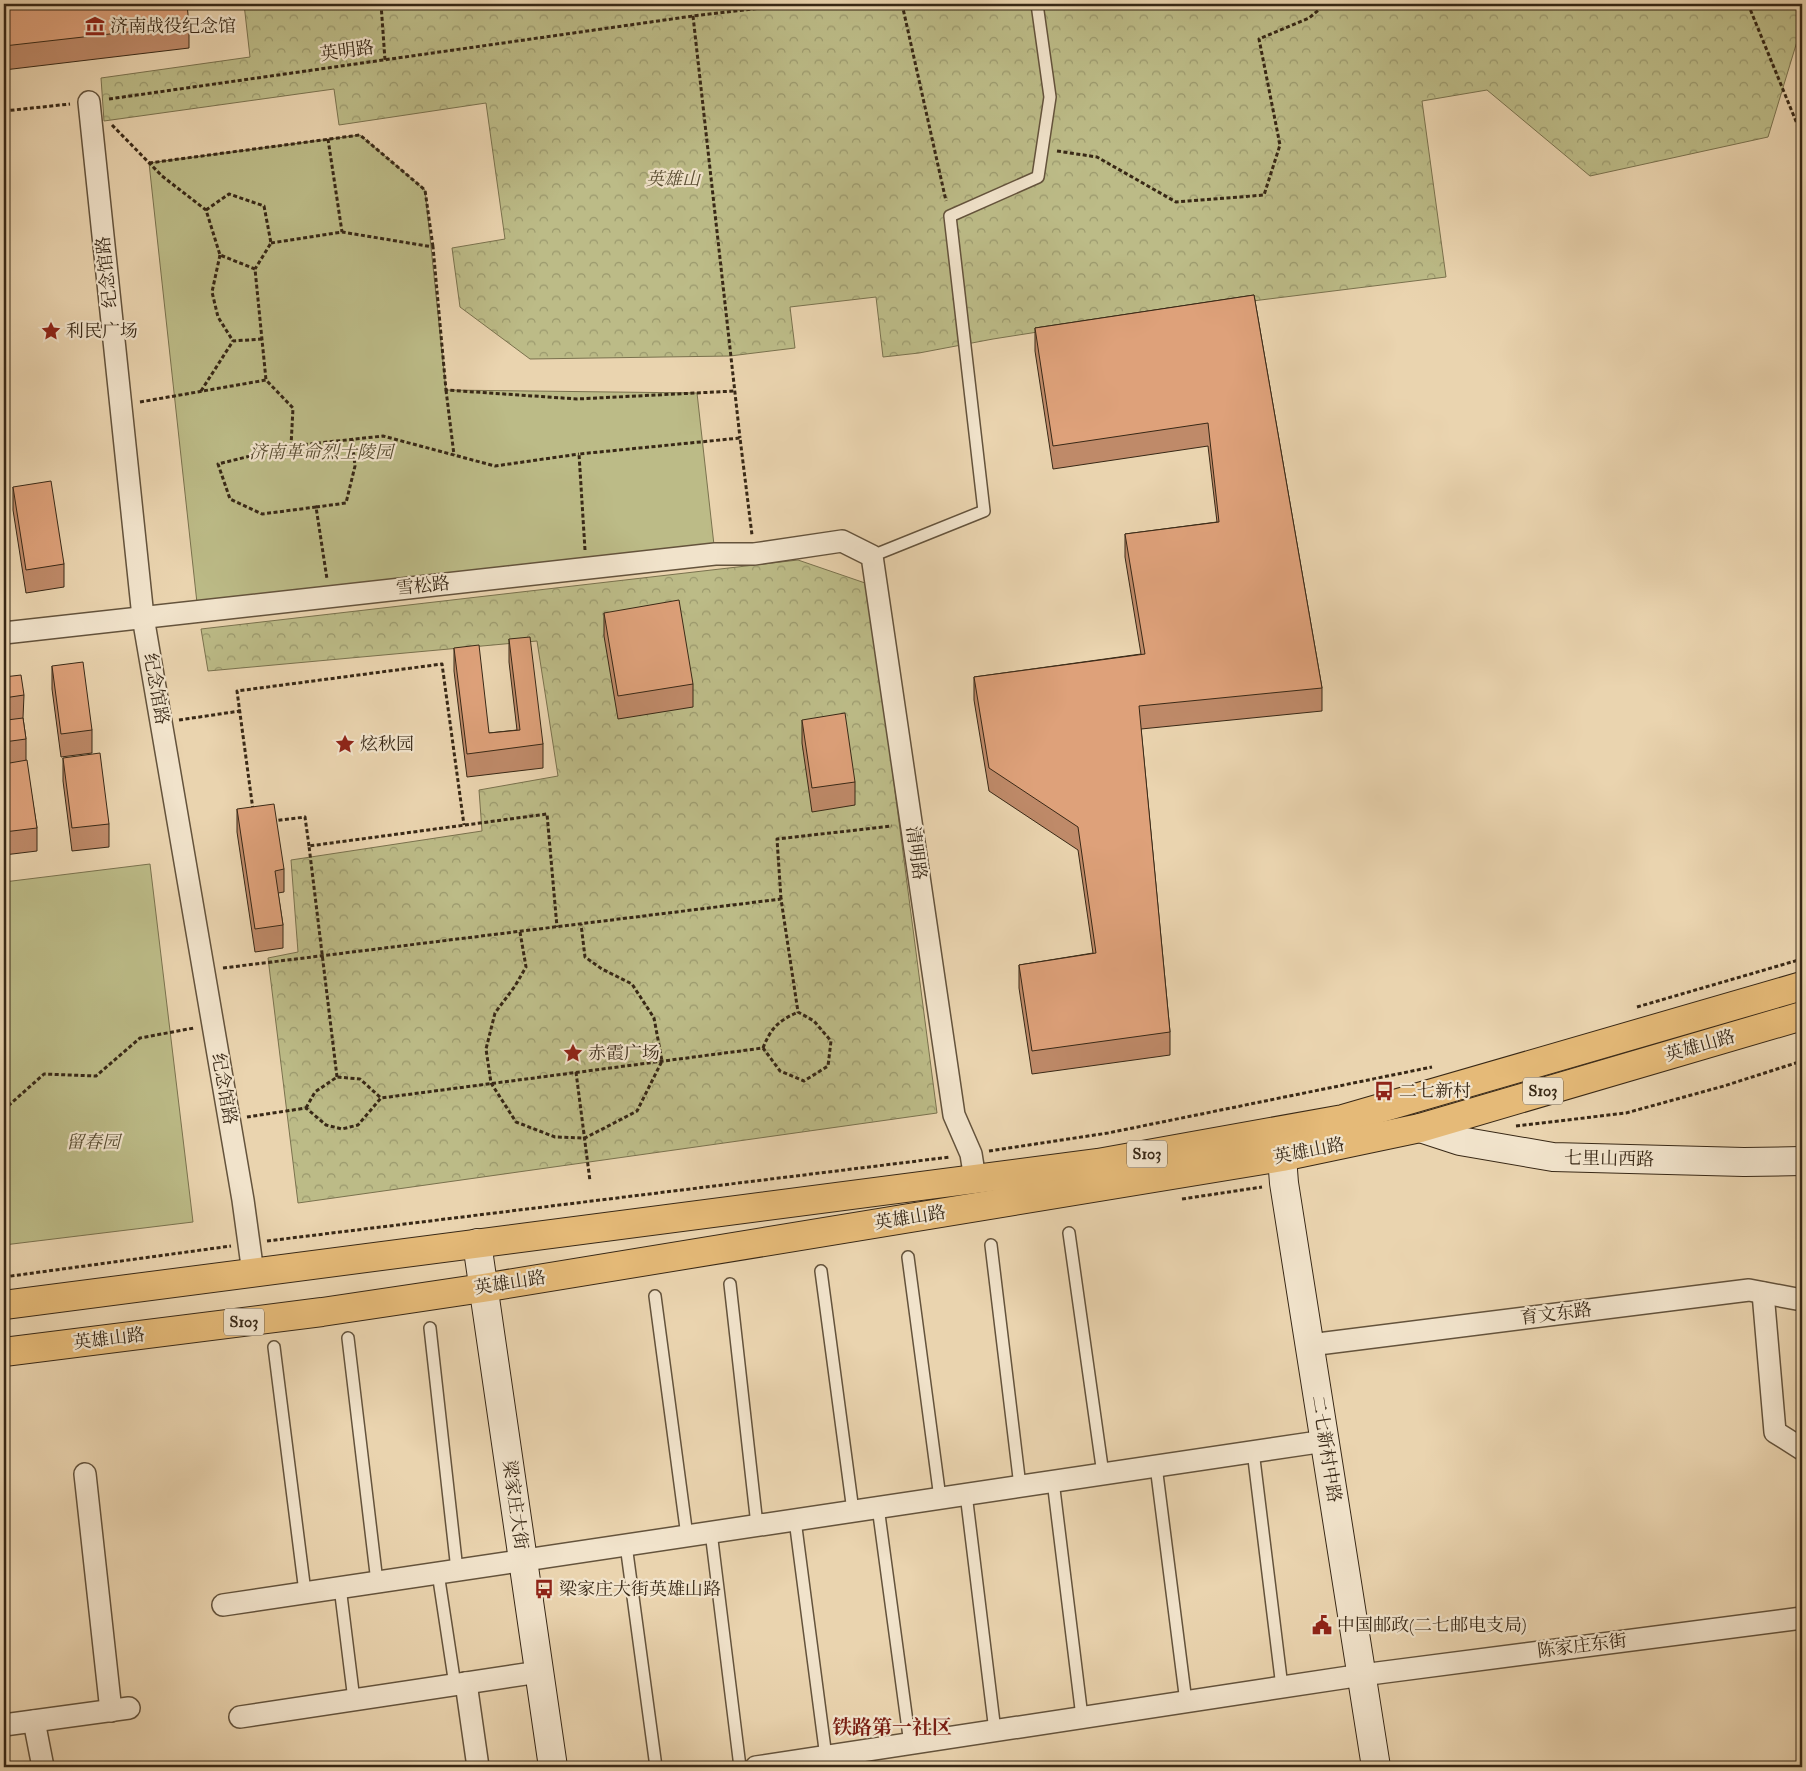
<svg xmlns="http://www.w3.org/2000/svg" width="1806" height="1771" viewBox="0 0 1806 1771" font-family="'IM FELL Double Pica','Noto Serif SC',serif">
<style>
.forest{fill:url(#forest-crowns);stroke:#7a724e}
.park{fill:#bcbb87;stroke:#7a724e}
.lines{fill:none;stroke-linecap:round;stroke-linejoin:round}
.lane-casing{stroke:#64533c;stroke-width:14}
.street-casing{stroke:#64533c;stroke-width:24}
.secondary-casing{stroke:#382816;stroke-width:30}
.primary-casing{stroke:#382816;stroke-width:30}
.path{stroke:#382816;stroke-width:3;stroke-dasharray:4 2.5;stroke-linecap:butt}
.lane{stroke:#f1e3cb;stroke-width:11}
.street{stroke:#f1e3cb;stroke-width:21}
.secondary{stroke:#f1e3cb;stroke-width:28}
.primary{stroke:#e5ba78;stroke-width:28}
.wall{fill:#bf8a69;stroke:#382816}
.building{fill:#dea17a;stroke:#382816}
.labels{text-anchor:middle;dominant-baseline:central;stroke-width:4.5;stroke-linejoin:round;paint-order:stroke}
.shield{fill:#f1e3cb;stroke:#70604c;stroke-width:1}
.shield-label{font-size:16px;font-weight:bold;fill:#382816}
.poi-label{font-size:18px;fill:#382816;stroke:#f1e3cb;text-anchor:start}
.street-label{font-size:18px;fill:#382816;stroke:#f1e3cb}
.park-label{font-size:18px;font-style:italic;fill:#594d32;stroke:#f1e3cb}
.quarter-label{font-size:20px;font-weight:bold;fill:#7a1f14;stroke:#f1e3cb}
</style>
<defs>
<pattern id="forest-crowns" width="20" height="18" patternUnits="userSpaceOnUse" patternTransform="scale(1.25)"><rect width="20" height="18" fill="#bcbb87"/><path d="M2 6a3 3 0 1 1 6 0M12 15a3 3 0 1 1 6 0" fill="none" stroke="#9a986d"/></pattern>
</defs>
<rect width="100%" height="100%" fill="#ead4af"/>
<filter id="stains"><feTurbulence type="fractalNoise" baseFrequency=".004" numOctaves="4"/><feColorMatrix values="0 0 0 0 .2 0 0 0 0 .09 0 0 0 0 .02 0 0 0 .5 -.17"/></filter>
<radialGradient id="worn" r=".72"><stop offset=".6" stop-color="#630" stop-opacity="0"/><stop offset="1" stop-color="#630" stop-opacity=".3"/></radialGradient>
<!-- forest -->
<g class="forest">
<polygon points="244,4 1802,4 1802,25 1768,137 1590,176 1487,90 1422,101 1446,277 1172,311 993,339 919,353 883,357 876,297 790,307 795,348 730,356 530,359 460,307 452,248 505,239 486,103 339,125 334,89 104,121 101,78 250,57"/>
<polygon points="798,560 868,584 937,1113 298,1203 268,958 298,952 291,860 482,831 479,790 558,776 537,641 208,671 201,629"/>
</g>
<!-- park -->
<g class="park">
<polygon points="360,135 425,190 446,390 697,393 715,554 197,603 149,163"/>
<polygon points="150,864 193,1222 4,1245 4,882"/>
</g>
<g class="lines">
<defs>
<g id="lane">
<polyline points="872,556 984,511 950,216 1038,177 1050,97 1037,4"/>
<polyline points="1069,1233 1103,1474"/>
<polyline points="991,1245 1020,1486"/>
<polyline points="908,1257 940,1498"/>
<polyline points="821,1271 853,1511"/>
<polyline points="730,1284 757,1525"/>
<polyline points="655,1296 687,1536"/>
<polyline points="430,1328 457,1570"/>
<polyline points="348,1338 377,1582"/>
<polyline points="274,1347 305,1592"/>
<polyline points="1253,1451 1282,1687"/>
<polyline points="1156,1466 1186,1702"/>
<polyline points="1053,1481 1082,1717"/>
<polyline points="966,1494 995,1731"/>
<polyline points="878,1507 910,1744"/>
<polyline points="795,1520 826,1757"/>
<polyline points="711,1532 740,1767"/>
<polyline points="626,1545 656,1767"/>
<polyline points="438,1573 455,1685"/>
<polyline points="340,1587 354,1700"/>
</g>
<g id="street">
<polyline points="89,102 143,617 243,1200 253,1273"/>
<polyline points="4,633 715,554 754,554 842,541 872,556 954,1115 971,1154 975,1179"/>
<polyline points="1763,1293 1775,1432 1802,1449"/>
<polyline points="1310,1345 1749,1290 1802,1300"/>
<polyline points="85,1474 111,1711"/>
<polyline points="223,1605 1325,1441"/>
<polyline points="466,1683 478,1767"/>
<polyline points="240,1717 539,1672"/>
<polyline points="34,1721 43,1767"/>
<polyline points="4,1725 129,1708"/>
<polyline points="756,1767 1362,1675 1802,1618"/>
</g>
<g id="secondary">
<polyline points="1420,1128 1460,1141 1553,1157 1744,1162 1802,1161"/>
<polyline points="1275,1135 1282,1157 1284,1183 1376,1767"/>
<polyline points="477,1243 553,1767"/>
</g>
<g id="primary">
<polyline points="4,1305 1098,1163 1343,1119 1802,986"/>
<polyline points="4,1352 322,1312 483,1288 1282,1157 1420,1128 1802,1016"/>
</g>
</defs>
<!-- lane casing -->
<use href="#lane" class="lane-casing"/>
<!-- street casing -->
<use href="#street" class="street-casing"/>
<!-- secondary casing -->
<use href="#secondary" class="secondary-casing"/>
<!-- primary casing -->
<use href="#primary" class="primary-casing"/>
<!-- path -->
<g class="path">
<polyline points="381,4 385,60"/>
<polyline points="902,4 946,201"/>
<polyline points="1748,4 1802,136"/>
<polyline points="693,16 740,438"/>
<polyline points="109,99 693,16 794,4"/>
<polyline points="4,111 70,104"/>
<polyline points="112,125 162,176 206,210 220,255 255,269 266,380"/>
<polyline points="328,139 342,232"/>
<polyline points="1057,151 1097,157 1176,202 1264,195 1280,145 1259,39 1309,18 1326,4"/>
<polyline points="149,163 360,135 425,190 433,247"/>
<polyline points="206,210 229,194 264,206 271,243 255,269"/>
<polyline points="271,243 342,232 433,247 446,390 577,399 735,391"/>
<polyline points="220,255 212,292 218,317 233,341"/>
<polyline points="446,390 454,455"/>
<polyline points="201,391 233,341 262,339"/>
<polyline points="140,402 266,380 293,408 291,446 218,464 230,499 262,514 316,507 327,579"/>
<polyline points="291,446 383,436 495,466 579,454"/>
<polyline points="316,507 346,503 355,466 352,439"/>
<polyline points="585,550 579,454 740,438 752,535"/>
<polyline points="179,720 240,711"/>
<polyline points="253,810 237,691 442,664 464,825"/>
<polyline points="272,821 305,817 309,846"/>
<polyline points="781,899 777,839 892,826"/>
<polyline points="520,932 526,967 515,986 495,1013 486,1049 491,1083 516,1122 555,1137 585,1138 637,1111 662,1061 654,1018 632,984 602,969 585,957 581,924"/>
<polyline points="223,968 781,899 798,1012 814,1021 831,1041 828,1066 804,1081 780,1071 763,1048 381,1098 358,1125 342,1129 326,1125 306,1108 247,1117"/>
<polyline points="1637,1007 1802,959"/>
<path d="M763,1048C771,1028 778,1021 798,1012"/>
<polyline points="576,1072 590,1181"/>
<polyline points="337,1077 309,846 547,814 557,927"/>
<polyline points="306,1108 315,1092 337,1077 360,1079 381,1098"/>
<polyline points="1516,1126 1626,1113 1724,1086 1802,1061"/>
<polyline points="989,1151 1108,1133 1432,1067"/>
<polyline points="4,1164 8,1106 44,1074 96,1076 140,1038 194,1028"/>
<polyline points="1182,1199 1262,1187"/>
<polyline points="267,1241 950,1157"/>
<polyline points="4,1277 231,1246"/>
</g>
<!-- lane -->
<use href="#lane" class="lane"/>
<!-- street -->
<use href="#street" class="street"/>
<!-- secondary -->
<use href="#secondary" class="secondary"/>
<!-- primary -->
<use href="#primary" class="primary"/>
</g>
<!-- wall -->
<g class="wall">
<polygon points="4,4 189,25 189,48 4,70"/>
<polygon points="1254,295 1322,688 1322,711 1141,729 1170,1032 1170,1055 1032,1074 1019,988 1019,965 1093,953 1078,850 989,791 974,700 974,677 1141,654 1125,557 1125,534 1217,522 1208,446 1053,469 1035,351 1035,328"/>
<polygon points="13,487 64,564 64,587 26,593 13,510"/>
<polygon points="604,613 693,684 693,707 618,719 604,636"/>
<polygon points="509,639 543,744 543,768 467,777 454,671 454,648 489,733 517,730 509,662"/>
<polygon points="52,666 92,730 92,753 61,757 52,689"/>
<polygon points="4,677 24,695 23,718 26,739 26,760 37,828 37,851 4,855"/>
<polygon points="802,720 855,782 855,805 812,812 802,743"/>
<polygon points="63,758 109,824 109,847 72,851 63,781"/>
<polygon points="237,809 284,869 284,892 278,893 283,925 283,948 255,952 237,832"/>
</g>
<!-- building -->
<g class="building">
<polygon points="4,4 187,4 189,25 4,46"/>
<polygon points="1254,295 1322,688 1139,706 1170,1032 1032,1051 1019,965 1096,953 1078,827 989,768 974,677 1145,654 1125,534 1219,522 1208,423 1053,446 1035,328"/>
<polygon points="51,481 64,564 26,570 13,487"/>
<polygon points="679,600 693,684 618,696 604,613"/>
<polygon points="530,637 543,744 467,754 454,648 479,645 489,733 520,730 509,639"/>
<polygon points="83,662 92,730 61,734 52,666"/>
<polygon points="21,675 24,695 4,698 7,720 23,718 26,739 4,742 4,677"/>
<polygon points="845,713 855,782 812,788 802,720"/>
<polygon points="100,753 109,824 72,828 63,758"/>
<polygon points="27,760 37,828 4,832 4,764"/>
<polygon points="274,804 284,869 275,871 283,925 255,929 237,809"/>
</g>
<!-- icons -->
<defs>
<symbol id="museum-bare" viewBox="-9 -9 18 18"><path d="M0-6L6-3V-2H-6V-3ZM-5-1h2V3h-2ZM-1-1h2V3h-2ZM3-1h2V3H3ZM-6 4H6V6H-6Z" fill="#8f2418" stroke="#f1e3cb" stroke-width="2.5" paint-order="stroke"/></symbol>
<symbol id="sight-bare" viewBox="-9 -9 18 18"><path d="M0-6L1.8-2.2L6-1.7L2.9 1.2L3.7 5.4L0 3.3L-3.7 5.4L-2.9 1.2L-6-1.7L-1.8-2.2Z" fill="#8f2418" stroke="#f1e3cb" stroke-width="2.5" paint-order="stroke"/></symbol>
<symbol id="bus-bare" viewBox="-9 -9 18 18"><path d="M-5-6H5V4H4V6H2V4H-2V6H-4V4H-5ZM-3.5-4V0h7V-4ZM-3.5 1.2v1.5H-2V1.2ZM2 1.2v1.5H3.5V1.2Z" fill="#8f2418" stroke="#f1e3cb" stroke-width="2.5" paint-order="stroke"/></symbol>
<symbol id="civic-bare" viewBox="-9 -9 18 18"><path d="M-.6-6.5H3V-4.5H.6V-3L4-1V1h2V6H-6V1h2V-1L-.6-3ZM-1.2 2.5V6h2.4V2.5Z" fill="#8f2418" stroke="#f1e3cb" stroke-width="2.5" paint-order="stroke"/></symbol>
</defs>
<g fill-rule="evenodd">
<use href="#museum-bare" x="81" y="12" width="28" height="28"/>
<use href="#sight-bare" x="37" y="317" width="28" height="28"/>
<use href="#sight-bare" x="331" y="730" width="28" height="28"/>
<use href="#sight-bare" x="559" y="1039" width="28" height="28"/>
<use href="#bus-bare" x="1370" y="1077" width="28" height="28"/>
<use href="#bus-bare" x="530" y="1575" width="28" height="28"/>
<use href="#civic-bare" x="1308" y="1611" width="28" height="28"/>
</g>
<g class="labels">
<!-- shield labels -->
<g class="shield">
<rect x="1523" y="1077.5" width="40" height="27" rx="4"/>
<rect x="1127" y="1140.5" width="40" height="27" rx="4"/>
<rect x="224" y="1308.5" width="40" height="27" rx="4"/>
</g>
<g class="shield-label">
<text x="1543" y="1091">S103</text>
<text x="1147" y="1154">S103</text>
<text x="244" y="1322">S103</text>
</g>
<!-- poi labels -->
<g class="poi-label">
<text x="110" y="26">济南战役纪念馆</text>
<text x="66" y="331">利民广场</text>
<text x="360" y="744">炫秋园</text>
<text x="588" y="1053">赤霞广场</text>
<text x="1399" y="1091">二七新村</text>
<text x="559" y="1589">梁家庄大街英雄山路</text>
<text x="1337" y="1625">中国邮政(二七邮电支局)</text>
</g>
<!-- street labels -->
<g class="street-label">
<text transform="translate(347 51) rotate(-8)">英明路</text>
<text transform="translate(107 272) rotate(-96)">纪念馆路</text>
<text transform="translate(423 586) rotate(-6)">雪松路</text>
<text transform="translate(156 689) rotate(80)">纪念馆路</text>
<text transform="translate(916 853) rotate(82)">清明路</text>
<text transform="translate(1700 1046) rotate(-16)">英雄山路</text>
<text transform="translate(224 1089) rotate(80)">纪念馆路</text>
<text transform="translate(1309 1151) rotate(-11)">英雄山路</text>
<text transform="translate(1609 1159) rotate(1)">七里山西路</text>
<text transform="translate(910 1218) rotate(-9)">英雄山路</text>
<text transform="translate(510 1283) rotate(-9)">英雄山路</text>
<text transform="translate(1556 1314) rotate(-7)">育文东路</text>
<text transform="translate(109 1339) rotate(-7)">英雄山路</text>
<text transform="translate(1326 1449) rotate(81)">二七新村中路</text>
<text transform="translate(515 1505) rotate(82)">梁家庄大街</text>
<text transform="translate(1582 1646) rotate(-7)">陈家庄东街</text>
</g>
<!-- park labels -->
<g class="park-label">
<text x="673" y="179">英雄山</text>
<text x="321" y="452">济南革命烈士陵园</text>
<text x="93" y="1142">留春园</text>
</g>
<!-- quarter labels -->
<g class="quarter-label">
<text x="892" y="1727">铁路第一社区</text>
</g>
</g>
<!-- margin -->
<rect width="1806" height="1771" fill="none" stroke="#ead4af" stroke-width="20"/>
<rect x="5" y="5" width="1796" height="1761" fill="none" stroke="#382816" stroke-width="2.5"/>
<rect x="10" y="10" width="1786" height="1751" fill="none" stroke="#382816"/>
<rect width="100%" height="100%" filter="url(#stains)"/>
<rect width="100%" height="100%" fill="url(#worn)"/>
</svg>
